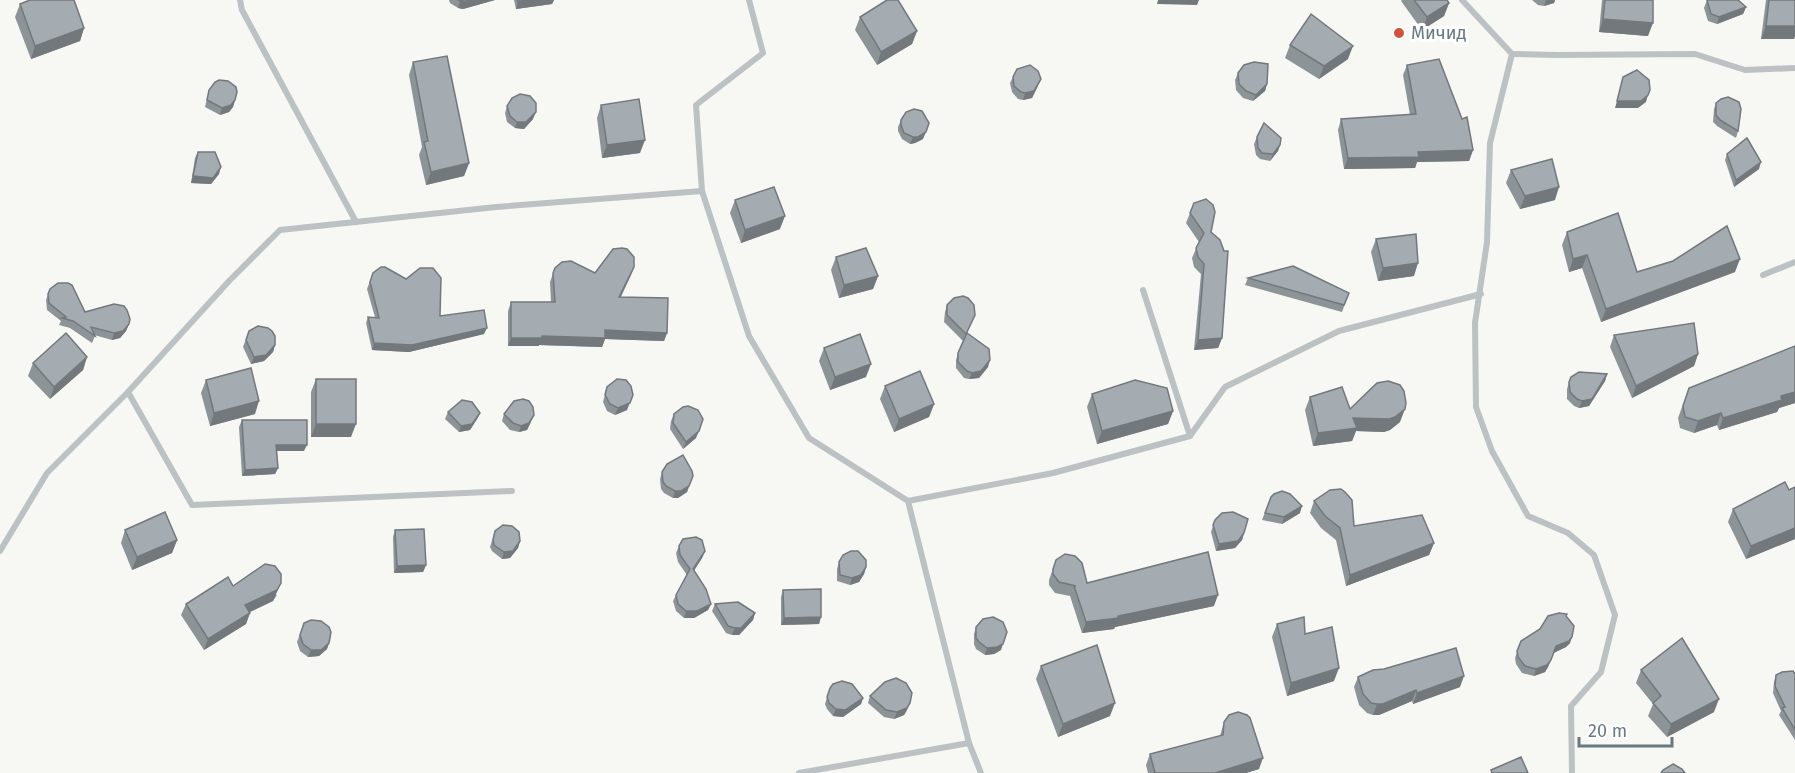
<svg xmlns="http://www.w3.org/2000/svg" width="1795" height="773" viewBox="0 0 1795 773" font-family="'Fira Sans',sans-serif">
<style>
.lines{fill:none;stroke-linecap:round;stroke-linejoin:round}
.street{stroke:#bcc1c4;stroke-width:6}
.wall{fill:#8d9498}
.shaded-wall{fill:#73787c}
.building{fill:#a4acb1;stroke:#73787c;stroke-width:1.5}
.poi-dot{fill:#d25139;stroke:#fff;stroke-width:2}
.labels{text-anchor:middle;dominant-baseline:central;stroke-width:6;stroke-linejoin:round;paint-order:stroke}
.poi-label{font-size:18px;fill:#697982;stroke:#fff;text-anchor:start}
</style>
<rect width="100%" height="100%" fill="#f7f7f4"/>
<g class="lines">
<!-- street -->
<g class="street">
<polyline points="240,0 242,10 356,222"/>
<polyline points="749,0 763,53 696,105 702,191 749,336 809,438 908,501 969,743 981,773"/>
<polyline points="1462,0 1512,54 1490,143 1487,242 1475,323 1476,407 1492,451 1528,516 1568,533 1594,555 1615,615 1601,672 1571,706 1572,773"/>
<polyline points="1512,54 1557,55 1695,54 1745,70 1795,68"/>
<polyline points="1763,275 1795,262"/>
<polyline points="1143,290 1190,436"/>
<polyline points="512,491 192,505 128,392 230,280 280,230 496,207 702,191"/>
<polyline points="908,501 1053,473 1190,436 1225,387 1339,331 1481,294"/>
<polyline points="0,551 47,473 128,392"/>
<polyline points="799,773 969,743"/>
</g>
</g>
<!-- wall -->
<g class="wall">
<polygon points="449,0 495,0 463,9 458,8 450,3"/>
<polygon points="514,0 554,0 552,4 516,9"/>
<polygon points="1402,0 1447,0 1449,3 1444,16 1422,30 1401,1"/>
<polygon points="1532,0 1555,0 1554,3 1544,6 1538,5"/>
<polygon points="1602,0 1653,0 1648,36 1599,32"/>
<polygon points="1707,0 1746,7 1743,14 1717,24 1708,21 1704,8"/>
<polygon points="1766,0 1795,0 1795,36 1794,39 1761,39"/>
<polygon points="20,4 84,28 80,41 31,59 15,17"/>
<polygon points="860,17 917,31 912,44 877,65 855,30"/>
<polygon points="1290,45 1348,59 1319,79 1285,58"/>
<polygon points="413,62 469,163 464,176 426,185 419,155 422,147 409,75"/>
<polygon points="1407,65 1473,150 1469,161 1417,162 1415,168 1344,169 1338,130 1341,119 1410,115 1403,75"/>
<polygon points="1238,73 1267,84 1265,91 1253,101 1243,98 1236,90 1235,80"/>
<polygon points="1013,77 1038,86 1032,98 1023,100 1018,99 1012,92 1010,83"/>
<polygon points="209,90 235,100 233,107 229,112 220,115 205,107"/>
<polygon points="1716,103 1738,131 1736,138 1717,126 1713,122 1714,109"/>
<polygon points="601,105 640,153 602,158 597,118"/>
<polygon points="507,106 533,119 524,129 515,128 507,122 505,113"/>
<polygon points="901,120 923,139 915,143 910,144 902,139 898,131 898,127"/>
<polygon points="1257,137 1280,145 1278,151 1270,161 1260,159 1256,155 1254,144"/>
<polygon points="198,152 219,174 211,184 191,183 195,158"/>
<polygon points="1727,154 1759,169 1734,187 1725,160"/>
<polygon points="1511,170 1555,200 1520,209 1506,183"/>
<polygon points="735,200 780,229 741,243 730,213"/>
<polygon points="1194,203 1211,232 1222,338 1218,348 1194,350 1201,274 1194,267 1192,258 1199,242 1186,223"/>
<polygon points="1567,232 1637,272 1735,272 1601,322 1582,268 1569,272 1562,245"/>
<polygon points="1376,239 1414,276 1378,281 1371,252"/>
<polygon points="836,257 878,276 873,289 839,298 831,270"/>
<polygon points="555,268 595,273 631,275 621,297 667,333 664,341 605,339 602,347 539,345 539,346 508,346 508,311 511,302 551,302 550,282"/>
<polygon points="373,273 440,316 484,334 409,352 372,350 366,323 368,317 375,317 367,289"/>
<polygon points="1248,278 1349,293 1342,312 1245,285"/>
<polygon points="50,289 85,312 129,324 126,331 120,338 112,340 94,335 95,336 92,343 70,328 59,325 61,321 47,310 46,300"/>
<polygon points="947,305 972,321 963,341 944,322 945,312"/>
<polygon points="249,331 275,345 273,352 264,361 251,364 243,347"/>
<polygon points="1614,335 1698,354 1694,366 1632,398 1610,347"/>
<polygon points="1795,346 1795,403 1779,408 1777,412 1719,430 1717,425 1694,433 1680,428 1678,418 1689,388"/>
<polygon points="824,348 866,377 830,390 819,361"/>
<polygon points="958,353 988,367 979,378 969,379 964,378 956,368 956,360"/>
<polygon points="87,357 83,370 50,399 28,376 33,363"/>
<polygon points="1607,374 1605,381 1589,406 1579,408 1574,406 1567,399 1567,389 1569,382"/>
<polygon points="316,379 351,437 311,437 311,392"/>
<polygon points="206,380 255,414 210,426 201,393"/>
<polygon points="885,386 934,404 929,417 894,432 880,399"/>
<polygon points="607,387 627,410 615,415 607,411 603,402"/>
<polygon points="1092,394 1173,411 1168,424 1097,444 1087,407"/>
<polygon points="1310,397 1350,409 1400,422 1390,430 1384,432 1356,431 1352,441 1313,446 1305,410"/>
<polygon points="448,412 480,413 477,419 470,430 459,432 445,419"/>
<polygon points="504,414 531,422 527,430 519,432 510,430 502,421"/>
<polygon points="674,414 696,438 683,449 670,429 671,421"/>
<polygon points="242,420 304,451 277,451 278,468 275,474 242,476 239,427"/>
<polygon points="662,472 693,476 687,492 678,498 673,498 664,493 661,489 660,479"/>
<polygon points="1795,487 1795,539 1746,559 1728,522 1733,509"/>
<polygon points="1271,497 1300,513 1282,524 1262,520"/>
<polygon points="1314,501 1354,526 1434,543 1429,555 1346,586 1336,540 1321,528 1310,513"/>
<polygon points="1215,520 1244,533 1242,540 1235,548 1216,551 1211,532"/>
<polygon points="125,530 177,540 172,553 132,570 121,543"/>
<polygon points="395,530 426,565 423,572 394,573 393,537"/>
<polygon points="495,531 520,541 518,548 510,558 502,559 492,551 490,547"/>
<polygon points="679,546 705,551 702,558 694,571 711,604 708,610 694,618 684,618 676,611 673,601 676,595 687,575 678,562 676,553"/>
<polygon points="1056,560 1087,583 1214,606 1115,627 1114,629 1082,633 1070,596 1055,593 1049,585 1049,580"/>
<polygon points="839,562 866,567 864,574 859,582 850,585 837,581 837,569"/>
<polygon points="233,586 277,595 273,601 250,612 246,624 204,650 181,615 186,604"/>
<polygon points="783,590 821,617 819,624 781,625 781,597"/>
<polygon points="715,604 755,613 753,620 739,635 732,635 726,633 712,611"/>
<polygon points="1566,616 1570,643 1566,647 1554,653 1548,667 1545,672 1534,676 1522,673 1516,664 1515,658 1521,641"/>
<polygon points="304,623 329,643 327,649 319,656 308,657 300,651 297,642"/>
<polygon points="1277,624 1305,634 1334,681 1287,696 1272,637"/>
<polygon points="976,627 1001,650 994,654 985,655 976,649 974,644 974,634"/>
<polygon points="1041,666 1110,716 1058,737 1036,679"/>
<polygon points="1641,670 1714,712 1667,737 1648,716 1653,704 1636,683"/>
<polygon points="1795,674 1795,740 1779,715 1781,711 1773,693 1774,682 1776,675"/>
<polygon points="1358,677 1460,687 1413,704 1412,701 1379,715 1373,715 1367,713 1359,705 1354,687"/>
<polygon points="830,688 863,698 861,704 843,717 833,716 827,709 825,704"/>
<polygon points="870,696 907,710 904,715 894,719 884,717 868,703"/>
<polygon points="1224,722 1259,769 1246,773 1148,773 1146,765 1150,754 1220,736"/>
</g>
<!-- shaded-wall -->
<g class="shaded-wall">
<polygon points="473,0 495,0 463,9 458,8 460,1"/>
<polygon points="536,0 554,0 552,4 516,9 518,2"/>
<polygon points="1158,0 1199,0 1197,5 1157,4"/>
<polygon points="1546,0 1555,0 1554,3 1544,6"/>
<polygon points="1449,3 1444,16 1422,30 1427,17"/>
<polygon points="1746,7 1743,14 1717,24 1719,17"/>
<polygon points="1603,19 1653,23 1648,36 1599,32"/>
<polygon points="1766,26 1795,26 1795,36 1794,39 1761,39"/>
<polygon points="84,28 80,41 31,59 35,46"/>
<polygon points="917,31 912,44 877,65 881,52"/>
<polygon points="1353,46 1348,59 1319,79 1324,66"/>
<polygon points="1041,79 1032,98 1023,100 1025,93"/>
<polygon points="1267,84 1265,91 1253,101 1256,95"/>
<polygon points="1648,95 1646,102 1638,108 1615,108 1617,101"/>
<polygon points="235,100 233,107 229,112 220,115 222,108"/>
<polygon points="536,112 533,119 524,129 515,128 517,122"/>
<polygon points="926,132 923,139 915,143 910,144 913,137"/>
<polygon points="645,140 640,153 602,158 607,145"/>
<polygon points="1280,145 1278,151 1270,161 1273,154"/>
<polygon points="1473,150 1469,161 1417,162 1415,168 1344,169 1348,158 1418,152"/>
<polygon points="1761,162 1759,169 1734,187 1736,180"/>
<polygon points="469,163 464,176 426,185 431,172"/>
<polygon points="221,167 219,174 211,184 191,183 193,176"/>
<polygon points="1559,187 1555,200 1520,209 1525,196"/>
<polygon points="785,216 780,229 741,243 745,230"/>
<polygon points="1587,255 1582,268 1569,272 1573,259"/>
<polygon points="1740,259 1735,272 1601,322 1606,309"/>
<polygon points="1418,263 1414,276 1378,281 1383,268"/>
<polygon points="634,267 631,275 616,305 619,297"/>
<polygon points="878,276 873,289 839,298 844,285"/>
<polygon points="129,324 126,331 120,338 112,340 114,333"/>
<polygon points="487,328 484,334 409,352 372,350 374,343"/>
<polygon points="605,330 667,333 664,341 605,339 602,347 539,345 539,346 508,346 511,338 542,336"/>
<polygon points="1222,338 1218,348 1194,350 1198,340"/>
<polygon points="275,345 273,352 264,361 251,364 254,357"/>
<polygon points="1698,354 1694,366 1632,398 1636,386"/>
<polygon points="87,357 83,370 50,399 54,387"/>
<polygon points="990,360 988,367 979,378 969,379 972,373"/>
<polygon points="871,364 866,377 830,390 835,377"/>
<polygon points="1607,374 1605,381 1589,406 1579,408 1582,401"/>
<polygon points="1795,392 1795,403 1779,408 1777,412 1719,430 1723,418 1781,396"/>
<polygon points="633,395 627,410 615,415 618,408"/>
<polygon points="259,401 255,414 210,426 214,413"/>
<polygon points="934,404 929,417 894,432 899,419"/>
<polygon points="1405,409 1400,422 1390,430 1384,432 1356,431 1352,441 1313,446 1318,433 1353,418"/>
<polygon points="1173,411 1168,424 1097,444 1102,431"/>
<polygon points="480,413 477,419 470,430 459,432 461,426"/>
<polygon points="1721,413 1717,425 1694,433 1698,421"/>
<polygon points="534,415 527,430 519,432 521,426"/>
<polygon points="316,424 356,424 351,437 311,437"/>
<polygon points="699,431 696,438 683,449 686,442"/>
<polygon points="276,445 307,445 304,451 274,451"/>
<polygon points="278,468 275,474 242,476 245,470"/>
<polygon points="689,486 687,492 678,498 673,498 675,491"/>
<polygon points="1302,506 1300,513 1282,524 1284,517"/>
<polygon points="1795,528 1795,539 1746,559 1751,546"/>
<polygon points="1244,533 1242,540 1235,548 1216,551 1219,544"/>
<polygon points="177,540 172,553 132,570 137,557"/>
<polygon points="520,541 518,548 510,558 502,559 504,552"/>
<polygon points="1434,543 1429,555 1346,586 1350,575"/>
<polygon points="705,551 702,558 690,576 693,569"/>
<polygon points="426,565 423,572 394,573 397,566"/>
<polygon points="866,567 864,574 859,582 850,585 852,578"/>
<polygon points="281,583 273,601 241,616 245,605"/>
<polygon points="1218,595 1214,606 1115,627 1114,629 1082,633 1086,622"/>
<polygon points="711,604 708,610 694,618 684,618 686,611"/>
<polygon points="250,613 246,624 204,650 208,639"/>
<polygon points="755,613 753,620 739,635 732,635 735,628"/>
<polygon points="821,617 819,624 781,625 784,618"/>
<polygon points="1572,637 1570,643 1566,647 1553,653 1556,646"/>
<polygon points="329,643 327,649 319,656 308,657 311,650"/>
<polygon points="1003,644 1001,650 994,654 985,655 987,648"/>
<polygon points="1551,660 1548,667 1545,672 1534,676 1536,669"/>
<polygon points="1339,668 1334,681 1287,696 1291,683"/>
<polygon points="1464,676 1460,687 1413,704 1417,693"/>
<polygon points="1416,690 1412,701 1379,715 1373,715 1377,704"/>
<polygon points="863,698 861,704 843,717 833,716 836,709"/>
<polygon points="1719,699 1714,712 1667,737 1671,724"/>
<polygon points="910,703 907,710 904,715 894,719 897,712"/>
<polygon points="1115,703 1110,716 1058,737 1063,724"/>
<polygon points="1263,758 1259,769 1246,773 1215,773"/>
</g>
<!-- building -->
<g class="building">
<polygon points="30,0 74,0 84,28 35,46 20,4"/>
<polygon points="458,0 473,0 465,2 460,1"/>
<polygon points="518,0 536,0 518,2"/>
<polygon points="887,0 898,0 917,31 881,52 860,17"/>
<polygon points="1414,0 1447,0 1449,3 1427,17"/>
<polygon points="1605,0 1653,0 1653,23 1603,19"/>
<polygon points="1707,0 1738,0 1746,7 1719,17 1711,14"/>
<polygon points="1769,0 1795,0 1795,26 1766,26"/>
<polygon points="1311,14 1353,46 1324,66 1290,45"/>
<polygon points="447,56 469,163 431,172 424,142 428,141 413,62"/>
<polygon points="1439,59 1462,119 1467,117 1473,150 1418,152 1419,157 1348,158 1341,119 1416,114 1407,65"/>
<polygon points="1254,62 1268,64 1267,84 1256,95 1246,91 1239,84 1238,73 1244,65"/>
<polygon points="1030,65 1038,71 1041,79 1034,91 1025,93 1021,92 1014,86 1013,77 1017,69"/>
<polygon points="1637,70 1649,80 1650,90 1648,95 1641,101 1617,101 1623,77"/>
<polygon points="219,80 228,81 236,87 237,92 235,100 231,105 222,108 207,100 209,90 215,82"/>
<polygon points="520,94 530,96 536,103 536,112 526,122 517,122 510,116 507,106 512,98"/>
<polygon points="1728,97 1739,102 1741,109 1738,131 1720,120 1716,115 1716,103 1721,99"/>
<polygon points="639,99 645,140 607,145 601,105"/>
<polygon points="914,109 922,111 929,123 926,132 918,137 913,137 904,133 901,125 901,120 906,112"/>
<polygon points="1264,123 1281,138 1280,145 1273,154 1262,153 1258,148 1257,137"/>
<polygon points="1747,138 1761,162 1736,180 1727,154"/>
<polygon points="198,152 215,152 221,167 213,178 193,176"/>
<polygon points="1552,159 1559,187 1525,196 1511,170"/>
<polygon points="774,187 785,216 745,230 735,200"/>
<polygon points="1206,199 1213,205 1215,212 1211,232 1220,240 1224,251 1228,251 1222,338 1198,340 1204,264 1198,257 1196,248 1204,233 1190,213 1194,203"/>
<polygon points="1618,213 1637,272 1673,261 1727,226 1740,259 1606,309 1587,255 1573,259 1567,232"/>
<polygon points="1416,234 1418,263 1383,268 1376,239"/>
<polygon points="622,248 627,249 634,257 634,267 619,297 668,298 667,333 605,330 605,338 542,336 542,338 511,338 511,302 555,302 553,273 555,268 562,262 571,261 595,273 613,249"/>
<polygon points="866,248 878,276 844,285 836,257"/>
<polygon points="1293,266 1349,293 1344,305 1248,278"/>
<polygon points="381,267 385,267 406,279 420,268 433,268 441,278 440,316 484,310 487,328 412,345 374,343 368,317 379,318 370,282 373,273"/>
<polygon points="58,283 68,283 72,285 85,312 114,304 124,306 127,310 130,319 129,324 123,331 114,333 91,327 95,336 73,321 62,318 66,317 49,303 48,294 50,289"/>
<polygon points="963,296 968,298 974,305 975,315 966,334 947,315 947,305 954,298"/>
<polygon points="1694,323 1698,354 1636,386 1614,335"/>
<polygon points="258,326 268,328 272,331 275,336 275,345 266,355 254,357 246,340 249,331"/>
<polygon points="66,333 87,357 54,387 33,363"/>
<polygon points="967,333 989,349 990,360 981,371 972,373 967,371 958,362 958,353"/>
<polygon points="860,334 871,364 835,377 824,348"/>
<polygon points="1795,346 1795,392 1781,396 1782,400 1723,418 1721,413 1698,421 1685,417 1683,406 1689,388"/>
<polygon points="251,368 259,401 214,413 206,380"/>
<polygon points="920,371 934,404 899,419 885,386"/>
<polygon points="1579,372 1607,374 1592,399 1582,401 1577,399 1570,392 1569,382 1571,377"/>
<rect x="316" y="379" width="40" height="45"/>
<polygon points="617,379 626,380 631,386 633,395 630,403 618,408 610,404 605,395 607,387"/>
<polygon points="1135,380 1167,388 1173,411 1102,431 1092,394"/>
<polygon points="1388,381 1400,385 1404,391 1406,403 1405,409 1395,417 1389,419 1353,418 1357,428 1318,433 1310,397 1342,387 1350,409 1377,383"/>
<polygon points="523,399 529,401 533,407 534,415 529,423 521,426 513,423 504,414 514,401"/>
<polygon points="462,400 472,402 480,413 472,424 461,426 448,412"/>
<polygon points="688,406 698,410 703,419 699,431 686,442 673,423 674,414 683,407"/>
<polygon points="242,420 307,420 307,445 276,445 278,468 245,470"/>
<polygon points="683,455 692,471 693,476 689,486 681,491 675,491 666,486 663,482 662,472 667,464"/>
<polygon points="1785,482 1789,490 1795,487 1795,528 1751,546 1733,509"/>
<polygon points="1341,489 1345,492 1352,500 1354,526 1422,515 1434,543 1350,575 1340,528 1325,516 1314,501 1330,490"/>
<polygon points="1282,491 1290,494 1302,506 1284,517 1265,513 1271,497 1274,494"/>
<polygon points="165,512 177,540 137,557 125,530"/>
<polygon points="1233,512 1248,519 1244,533 1238,541 1219,544 1213,525 1215,520 1222,513"/>
<polygon points="503,525 512,526 519,532 520,541 513,551 504,552 494,545 493,540 495,531"/>
<polygon points="424,529 426,565 397,566 395,530"/>
<polygon points="696,537 702,540 705,551 693,569 706,589 711,604 697,611 686,611 678,604 676,595 690,569 680,555 679,546 683,539"/>
<polygon points="851,551 858,551 866,560 866,567 861,575 852,578 840,575 839,562 843,555"/>
<polygon points="1208,552 1218,595 1118,616 1118,618 1086,622 1074,586 1076,586 1059,582 1053,574 1053,569 1056,560 1065,554 1075,556 1082,563 1087,583"/>
<polygon points="265,564 275,566 281,574 281,583 277,590 245,605 250,613 208,639 186,604 228,577 233,586"/>
<polygon points="821,589 821,617 784,618 783,590"/>
<polygon points="738,602 755,613 741,628 735,628 728,626 715,604"/>
<polygon points="1559,613 1567,614 1566,616 1574,626 1572,637 1569,641 1556,646 1551,660 1547,665 1536,669 1525,666 1518,657 1517,651 1521,641 1540,629 1548,616"/>
<polygon points="993,617 1003,622 1007,632 1003,644 997,647 987,648 979,642 976,638 976,627 983,619"/>
<polygon points="1304,617 1305,634 1332,627 1339,668 1291,683 1277,624"/>
<polygon points="311,620 321,621 329,627 331,632 329,643 321,650 311,650 303,644 300,635 304,623"/>
<polygon points="1682,638 1719,699 1671,724 1653,703 1661,696 1641,670"/>
<polygon points="1097,645 1115,703 1063,724 1041,666"/>
<polygon points="1456,648 1464,676 1417,693 1416,690 1383,704 1377,704 1371,703 1363,694 1358,677 1373,670 1384,669"/>
<polygon points="1793,671 1795,674 1795,730 1782,708 1785,707 1775,686 1776,675 1782,672"/>
<polygon points="896,678 906,683 912,693 910,703 907,708 897,712 886,710 870,696 885,682"/>
<polygon points="842,681 852,684 863,698 845,710 836,709 829,703 827,697 830,688 833,684"/>
<polygon points="1238,712 1247,715 1250,718 1263,758 1215,773 1155,773 1150,754 1223,735 1224,722 1229,715"/>
<polygon points="1521,757 1528,773 1492,773 1491,770"/>
<polygon points="1673,764 1682,769 1685,773 1661,773 1663,770"/>
</g>
<!-- markers -->
<circle class="poi-dot" cx="1399" cy="33" r="6"/>
<g class="labels">
<!-- poi labels -->
<g class="poi-label">
<text x="1411" y="33">Мичид</text>
</g>
</g>
<!-- scale -->
<path d="M1579 737v9h93v-9" fill="none" stroke="#697982" stroke-width="3"/>
<text x="1588" y="737" font-size="18" fill="#697982" stroke="#ffffff" stroke-width="4.5" paint-order="stroke">20 m</text>
</svg>
